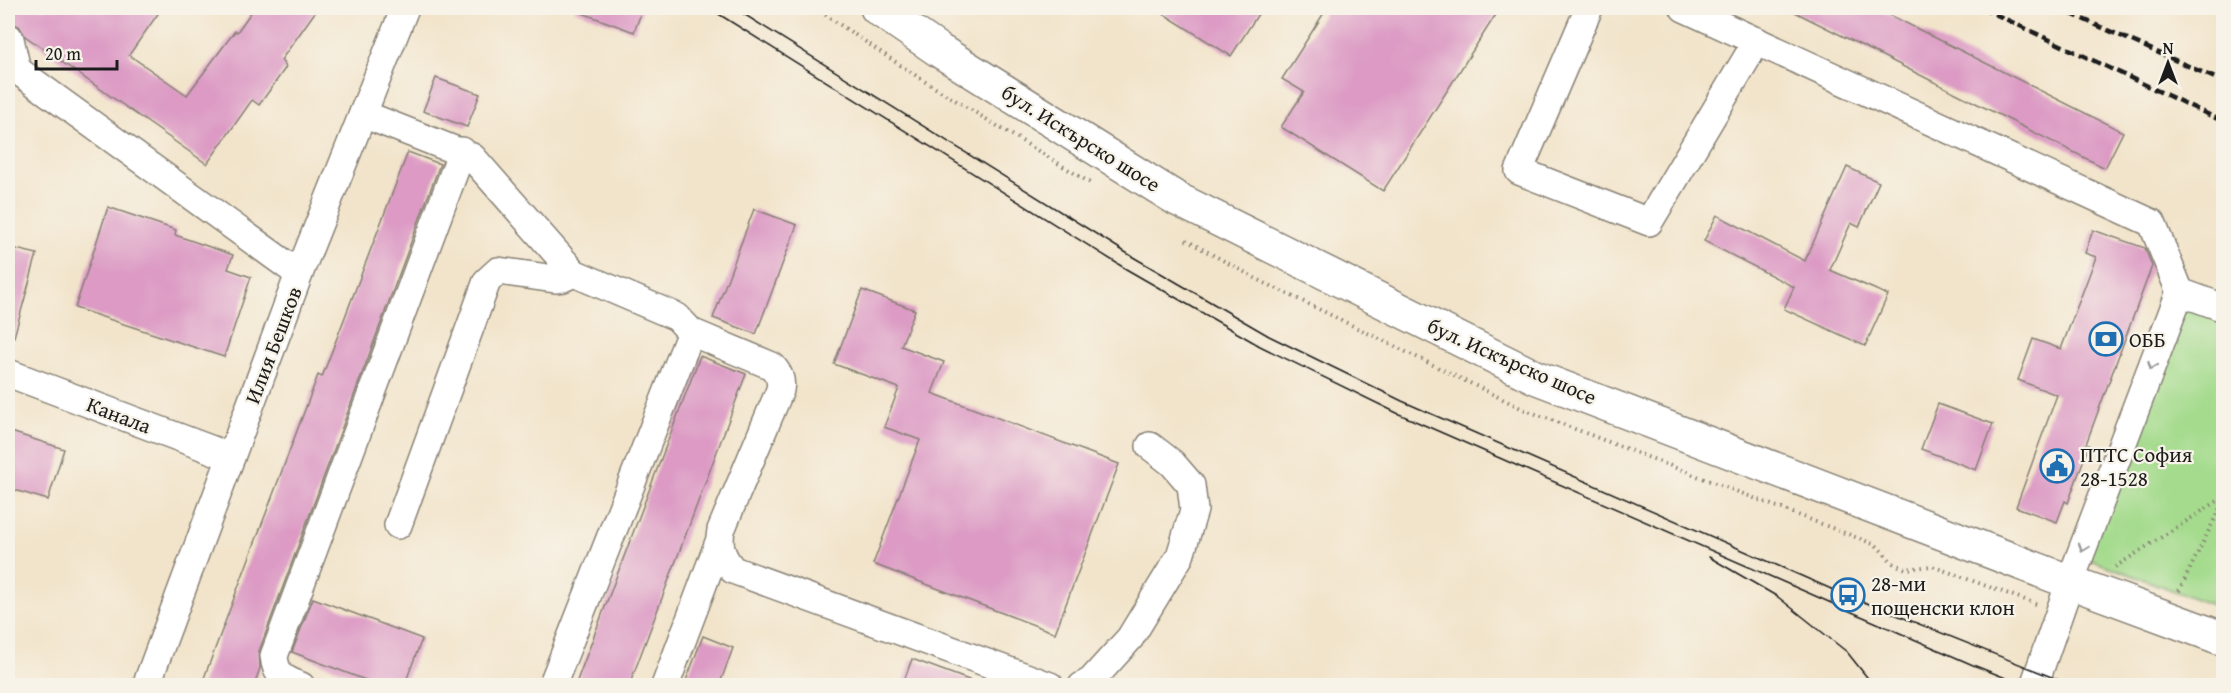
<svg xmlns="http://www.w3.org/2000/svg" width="2231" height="693" viewBox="0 0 2231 693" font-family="'Gentium Book Plus',serif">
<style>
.green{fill:#a4db8d;stroke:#607c54;stroke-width:1.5}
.building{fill:#dc9ac4}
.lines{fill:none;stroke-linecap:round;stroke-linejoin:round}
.minor-casing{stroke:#878074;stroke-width:30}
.major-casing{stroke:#878074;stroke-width:36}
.path{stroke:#878074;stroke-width:4;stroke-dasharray:1.5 4.5;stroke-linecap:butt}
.minor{stroke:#fff;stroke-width:27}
.major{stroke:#fff;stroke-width:33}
.tram{stroke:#1c1c1c;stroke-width:1.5}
.rail{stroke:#1c1c1c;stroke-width:4.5;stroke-dasharray:9 4.5;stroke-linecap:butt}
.oneway{stroke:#999}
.labels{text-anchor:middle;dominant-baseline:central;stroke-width:4.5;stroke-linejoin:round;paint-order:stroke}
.street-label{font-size:21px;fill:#1c1c1c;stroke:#f7f3e8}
.poi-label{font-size:21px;fill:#1c1c1c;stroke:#f7f3e8;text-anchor:start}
</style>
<rect width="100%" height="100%" fill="#f7f3e8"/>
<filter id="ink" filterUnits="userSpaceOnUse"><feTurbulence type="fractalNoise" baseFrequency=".0167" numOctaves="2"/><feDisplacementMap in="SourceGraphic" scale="12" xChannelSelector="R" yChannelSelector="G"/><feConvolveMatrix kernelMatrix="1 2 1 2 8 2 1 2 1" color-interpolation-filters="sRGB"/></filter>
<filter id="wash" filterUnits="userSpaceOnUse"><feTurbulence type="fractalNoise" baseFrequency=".008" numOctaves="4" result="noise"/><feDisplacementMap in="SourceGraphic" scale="24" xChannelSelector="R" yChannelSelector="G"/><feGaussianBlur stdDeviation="1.35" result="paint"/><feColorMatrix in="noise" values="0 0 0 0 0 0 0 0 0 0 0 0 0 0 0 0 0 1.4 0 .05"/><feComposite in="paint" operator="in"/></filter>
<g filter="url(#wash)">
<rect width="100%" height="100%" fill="#f2e4cb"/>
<!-- green -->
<polygon class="green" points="2180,292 2223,308 2223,609 2080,556"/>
<g id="blocks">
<!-- building -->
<g class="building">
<polygon points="8,8 162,8 129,55 187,95 235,31 237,32 254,8 318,8 281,60 286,67 272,87 259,105 252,100 207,164 25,36 19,26 8,22"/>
<polygon points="575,8 643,8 634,32 574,10"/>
<polygon points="1154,8 1262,8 1231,56"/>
<polygon points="1327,8 1500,8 1383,191 1281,127 1304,92 1282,79"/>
<polygon points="1787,8 1876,8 2123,132 2105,168"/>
<polygon points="436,78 480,94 467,127 423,111"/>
<polygon points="408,152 440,164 259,651 260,668 254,686 201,686 318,375 322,377"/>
<polygon points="1847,167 1879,182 1859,227 1851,223 1830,270 1888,295 1865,346 1784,309 1794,287 1704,241 1717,215 1805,261"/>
<polygon points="108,207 176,230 175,235 233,255 228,269 251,277 224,357 75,308"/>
<polygon points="754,209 797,225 756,334 713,318"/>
<polygon points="2093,230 2145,248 2152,266 2086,444 2089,445 2068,503 2065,501 2057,522 2016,507 2057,395 2018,380 2033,339 2061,349 2096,257 2085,253"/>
<polygon points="8,247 37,254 14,337 8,336"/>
<polygon points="862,290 915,310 901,346 944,362 932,393 1119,464 1055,633 873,564 920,440 884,427 899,388 834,364"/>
<polygon points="700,356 746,374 629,686 575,686"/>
<polygon points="1938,404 1993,424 1976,470 1921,449"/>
<polygon points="8,431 64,449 48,500 8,488"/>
<polygon points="313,598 422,639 404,686 381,686 292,652"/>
<polygon points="703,636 733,648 719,686 684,686"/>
<polygon points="912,659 977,683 976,686 902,686"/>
</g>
</g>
</g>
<g filter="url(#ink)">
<use href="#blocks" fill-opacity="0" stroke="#878074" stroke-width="1.5"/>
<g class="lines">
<defs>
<g id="minor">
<polyline points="1589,8 1519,171 1649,222 1757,41"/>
<polyline points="1684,8 2152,223 2180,292 2224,308"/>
<polyline points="8,37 10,39 17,70 299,274"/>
<path d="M363,114L472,157L574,273L677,317L691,332L772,366C779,374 782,380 780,390L721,530C718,547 722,557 733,570L1050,686"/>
<polyline points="8,373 231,457"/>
<polyline points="398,525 487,281 498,271 555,279 563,278 574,273"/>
<polyline points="146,686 299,274 405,8"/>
<path d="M301,686C283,679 276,676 274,656L462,151"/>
<polyline points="552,686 691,332"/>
<polyline points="665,686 719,542"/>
<polyline points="1082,686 1091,681 1130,638 1180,556 1194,510 1191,485 1172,463 1150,446"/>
<polyline points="2034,686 2070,582 2180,292"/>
</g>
<polyline id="major" points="877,8 940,51 1177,199 1535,377 2070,582 2224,639"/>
</defs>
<!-- minor casing -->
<use href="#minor" class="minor-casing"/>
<!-- major casing -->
<use href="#major" class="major-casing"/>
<!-- path -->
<g class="path">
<polyline points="815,8 924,81 1092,184"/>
<polyline points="8,110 15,102"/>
<polyline points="1186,240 1255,278 1523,409 1876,545 1893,563 1906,569 1932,566 2036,604"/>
<polyline points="2115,567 2224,497"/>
<polyline points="2179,591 2224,500"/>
</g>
<!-- minor -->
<use href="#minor" class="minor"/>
<!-- major -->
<use href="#major" class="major"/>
<!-- tram -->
<g class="tram">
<polyline points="709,8 1126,269 1260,346 1399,414 1973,665 2026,686"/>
<polyline points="734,8 1133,257 1269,336 1402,401 1829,588 2074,686"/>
<polyline points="1709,557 1778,597 1847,652 1874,686"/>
</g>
<!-- rail -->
<g class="rail">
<polyline points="1982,8 2224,122"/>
<polyline points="2058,8 2224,82"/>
</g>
</g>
<!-- one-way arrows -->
<defs><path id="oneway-chevron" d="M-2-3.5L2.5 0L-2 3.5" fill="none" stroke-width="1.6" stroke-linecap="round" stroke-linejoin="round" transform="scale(1.5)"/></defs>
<g class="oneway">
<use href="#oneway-chevron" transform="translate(2152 366) rotate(111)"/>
<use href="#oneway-chevron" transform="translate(2083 548) rotate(111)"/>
</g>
</g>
<!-- icons -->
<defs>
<symbol id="bank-ring" viewBox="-11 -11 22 22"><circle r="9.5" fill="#f7f3e8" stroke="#1f6fb2" stroke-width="1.5"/><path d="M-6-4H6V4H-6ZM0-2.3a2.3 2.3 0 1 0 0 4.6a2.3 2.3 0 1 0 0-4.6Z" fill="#1f6fb2"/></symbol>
<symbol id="civic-ring" viewBox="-11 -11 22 22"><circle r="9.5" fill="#f7f3e8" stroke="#1f6fb2" stroke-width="1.5"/><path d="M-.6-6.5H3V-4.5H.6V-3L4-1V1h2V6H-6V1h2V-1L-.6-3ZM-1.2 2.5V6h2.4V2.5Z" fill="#1f6fb2"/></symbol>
<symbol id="bus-ring" viewBox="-11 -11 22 22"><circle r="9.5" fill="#f7f3e8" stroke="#1f6fb2" stroke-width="1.5"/><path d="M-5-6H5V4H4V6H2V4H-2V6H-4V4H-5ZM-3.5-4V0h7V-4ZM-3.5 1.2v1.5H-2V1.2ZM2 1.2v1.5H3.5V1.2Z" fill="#1f6fb2"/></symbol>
</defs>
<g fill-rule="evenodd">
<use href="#bank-ring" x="2087" y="320" width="38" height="38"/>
<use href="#civic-ring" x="2038" y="447" width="38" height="38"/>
<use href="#bus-ring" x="1829" y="576" width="38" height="38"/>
</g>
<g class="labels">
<!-- street labels -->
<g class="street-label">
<text transform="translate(1081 138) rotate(32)">бул. Искърско шосе</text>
<text transform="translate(273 345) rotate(-69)">Илия Бешков</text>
<text transform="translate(1512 361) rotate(24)">бул. Искърско шосе</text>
<text transform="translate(119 415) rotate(21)">Канала</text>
</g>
<!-- poi labels -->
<g class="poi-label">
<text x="2129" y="339">ОББ</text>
<text x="2080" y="454">ПТТС София<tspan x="2080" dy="24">28-1528</tspan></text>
<text x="1871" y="583">28-ми<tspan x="1871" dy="24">пощенски клон</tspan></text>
</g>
</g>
<!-- margin -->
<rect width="2231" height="693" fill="none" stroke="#f7f3e8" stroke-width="30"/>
<!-- north arrow -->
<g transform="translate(2168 63)" stroke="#f7f3e8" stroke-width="4.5" paint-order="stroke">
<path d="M0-4.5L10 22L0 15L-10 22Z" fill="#1c1c1c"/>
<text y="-9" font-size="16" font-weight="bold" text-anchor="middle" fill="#1c1c1c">N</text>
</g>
<!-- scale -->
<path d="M36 60v9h81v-9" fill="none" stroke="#1c1c1c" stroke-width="3"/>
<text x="45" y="60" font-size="18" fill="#1c1c1c" stroke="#f7f3e8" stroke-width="4.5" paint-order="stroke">20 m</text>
</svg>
